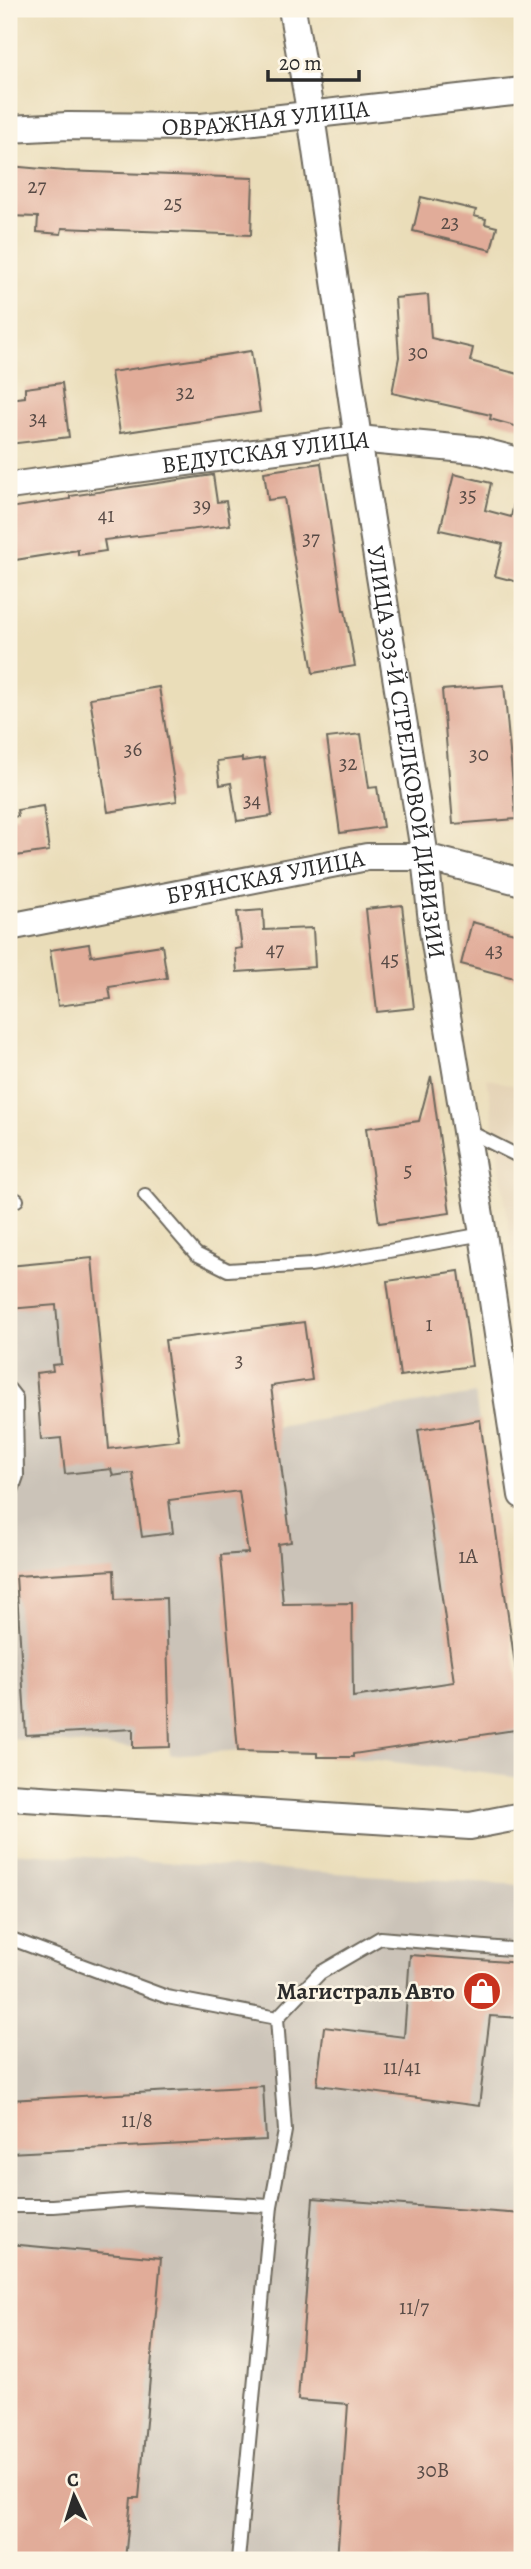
<svg xmlns="http://www.w3.org/2000/svg" width="531" height="2569" viewBox="0 0 531 2569" font-family="Alegreya,serif">
<style>
.built{fill:#e3d1b4}
.industrial{fill:#cbc3b8}
.building{fill:#e1ac99}
.lines{fill:none;stroke-linecap:round;stroke-linejoin:round}
.service-casing{stroke:#6e695d;stroke-width:16}
.minor-casing{stroke:#6e695d;stroke-width:30}
.service{stroke:#fff;stroke-width:12}
.minor{stroke:#fff;stroke-width:26}
.labels{text-anchor:middle;dominant-baseline:central;stroke-width:5;stroke-linejoin:round;paint-order:stroke}
.number-label{font-size:21px;fill:#584b46}
.street-label{font-size:24px;fill:#2b2b2b;stroke:#fcf5e5}
.poi-label{font-size:24px;font-weight:bold;fill:#2b2b2b;stroke:#fcf5e5;text-anchor:end}
</style>
<rect width="100%" height="100%" fill="#fcf5e5"/>
<filter id="ink" filterUnits="userSpaceOnUse"><feTurbulence type="fractalNoise" baseFrequency=".0143" numOctaves="2"/><feDisplacementMap in="SourceGraphic" scale="14" xChannelSelector="R" yChannelSelector="G"/><feConvolveMatrix kernelMatrix="1 2 1 2 8 2 1 2 1" color-interpolation-filters="sRGB"/></filter>
<filter id="wash" filterUnits="userSpaceOnUse"><feTurbulence type="fractalNoise" baseFrequency=".00686" numOctaves="4" result="noise"/><feDisplacementMap in="SourceGraphic" scale="28" xChannelSelector="R" yChannelSelector="G"/><feGaussianBlur stdDeviation="1.57" result="paint"/><feColorMatrix in="noise" values="0 0 0 0 0 0 0 0 0 0 0 0 0 0 0 0 0 1.4 0 .05"/><feComposite in="paint" operator="in"/></filter>
<g filter="url(#wash)">
<rect width="100%" height="100%" fill="#eaddb9"/>
<!-- built -->
<polygon class="built" points="487,1078 522,1088 522,1316"/>
<!-- industrial -->
<g class="industrial">
<polygon points="92,1258 110,1449 276,1427 475,1394 522,1713 522,1778 353,1757 317,1757 317,1753 229,1751 170,1755 169,1747 133,1748 9,1739 9,1266"/>
<polygon points="9,1852 522,1885 522,2560 9,2560"/>
</g>
<g id="blocks">
<!-- building -->
<g class="building">
<polygon points="9,166 65,171 253,178 251,235 62,228 61,234 37,232 38,217 9,216"/>
<polygon points="421,197 476,210 474,216 486,219 485,224 497,227 491,250 413,231"/>
<polygon points="428,295 431,338 473,348 470,361 522,375 522,428 490,419 491,415 392,393 399,357 395,298"/>
<polygon points="251,351 260,412 120,433 111,372"/>
<polygon points="62,383 69,437 9,444 9,399 25,397 25,388"/>
<polygon points="321,463 343,610 345,610 355,666 313,673 284,498 268,500 264,472"/>
<polygon points="454,474 491,483 485,510 511,517 514,503 522,504 522,583 495,576 503,544 440,530"/>
<polygon points="213,475 217,502 226,501 230,525 104,540 106,551 78,555 78,550 9,561 9,508 70,499 70,496"/>
<polygon points="504,685 516,819 453,824 442,690"/>
<polygon points="159,687 177,801 108,812 90,698"/>
<polygon points="361,734 369,788 377,787 383,827 340,833 327,738"/>
<polygon points="242,758 242,761 264,758 272,816 237,821 231,783 220,785 217,761"/>
<polygon points="43,806 49,851 9,857 9,818 18,816 17,810"/>
<polygon points="402,905 414,1008 377,1012 366,909"/>
<polygon points="263,910 264,930 313,928 315,967 237,972 235,949 242,948 237,912"/>
<polygon points="472,922 522,935 522,980 461,964"/>
<polygon points="89,944 91,956 162,945 167,978 109,987 111,999 58,1006 50,950"/>
<polygon points="431,1076 450,1213 379,1223 366,1128 419,1121"/>
<polygon points="92,1258 109,1449 179,1440 165,1340 304,1322 312,1380 271,1386 291,1542 278,1544 283,1604 352,1603 353,1697 454,1682 418,1430 480,1420 522,1713 522,1729 353,1754 353,1757 317,1757 317,1753 238,1751 221,1555 248,1553 239,1491 169,1500 173,1533 142,1537 133,1473 113,1476 111,1469 65,1474 61,1438 41,1440 36,1373 53,1371 52,1365 61,1364 56,1305 9,1309 9,1266"/>
<polygon points="459,1271 472,1366 400,1376 387,1281"/>
<polygon points="114,1570 115,1600 166,1598 170,1747 133,1748 133,1729 26,1735 16,1576"/>
<polygon points="410,1955 522,1963 522,2018 490,2016 479,2106 317,2085 324,2027 404,2037"/>
<polygon points="263,2086 266,2140 9,2153 9,2100"/>
<polygon points="313,2198 522,2214 522,2526 520,2560 337,2560 348,2404 298,2400"/>
<polygon points="9,2244 161,2258 139,2498 131,2498 125,2560 9,2560"/>
</g>
</g>
</g>
<g filter="url(#ink)">
<use href="#blocks" fill-opacity="0" stroke="#6e695d" stroke-width="2"/>
<g class="lines">
<defs>
<g id="service">
<polyline points="466,1130 522,1158"/>
<polyline points="145,1195 196,1254 228,1270 311,1265 483,1234"/>
<polyline points="9,1197 17,1200"/>
<polyline points="9,1389 16,1398 17,1476 9,1499"/>
<polyline points="9,1938 167,1997 277,2018"/>
<polyline points="9,2206 53,2206 142,2199 271,2206"/>
<polyline points="238,2560 271,2206 285,2131 277,2018 320,1973 380,1938 522,1950"/>
</g>
<g id="minor">
<path id="s1" d="M292,9L311,116L358,439L425,857L433,931L483,1234L522,1495"/>
<path id="s2" d="M9,129L68,126L201,127L522,91"/>
<path id="s3" d="M9,486L358,439L476,450L522,462"/>
<path id="s4" d="M9,927L367,857H425L522,882"/>
<polyline points="9,1797 470,1826 522,1816"/>
</g>
</defs>
<!-- service casing -->
<use href="#service" class="service-casing"/>
<!-- minor casing -->
<use href="#minor" class="minor-casing"/>
<!-- service -->
<use href="#service" class="service"/>
<!-- minor -->
<use href="#minor" class="minor"/>
</g>
</g>
<!-- icons -->
<defs>
<symbol id="shop-disc" viewBox="-11 -11 22 22"><circle r="9.5" fill="#c8321e" stroke="#fcf5e5"/><path d="M-5-2.5h2.3a2.7 3.5 0 0 1 5.4 0H5L5.5 6h-11ZM-1.5-2.5h3a1.5 2.3 0 0 0-3 0Z" fill="#fff"/></symbol>
</defs>
<g fill-rule="evenodd">
<use href="#shop-disc" x="460" y="1969" width="44" height="44"/>
</g>
<g class="labels">
<!-- number labels -->
<g class="number-label">
<text x="37" y="186">27</text>
<text x="173" y="203">25</text>
<text x="450" y="222">23</text>
<text x="418" y="352">30</text>
<text x="185" y="392">32</text>
<text x="38" y="418">34</text>
<text x="468" y="495">35</text>
<text x="202" y="505">39</text>
<text x="106" y="515">41</text>
<text x="311" y="538">37</text>
<text x="133" y="749">36</text>
<text x="479" y="754">30</text>
<text x="348" y="763">32</text>
<text x="252" y="800">34</text>
<text x="275" y="949">47</text>
<text x="494" y="950">43</text>
<text x="390" y="959">45</text>
<text x="408" y="1170">5</text>
<text x="429" y="1324">1</text>
<text x="239" y="1360">3</text>
<text x="468" y="1556">1А</text>
<text x="402" y="2067">11/41</text>
<text x="137" y="2120">11/8</text>
<text x="414" y="2307">11/7</text>
<text x="433" y="2470">30В</text>
</g>
<!-- street labels -->
<g class="street-label">
<text stroke="none"><textPath href="#s2" startOffset="257">ОВРАЖНАЯ УЛИЦА</textPath></text>
<text stroke="none"><textPath href="#s3" startOffset="259">ВЕДУГСКАЯ УЛИЦА</textPath></text>
<text stroke="none"><textPath href="#s1" startOffset="752">УЛИЦА 303-Й СТРЕЛКОВОЙ ДИВИЗИИ</textPath></text>
<text stroke="none"><textPath href="#s4" startOffset="261">БРЯНСКАЯ УЛИЦА</textPath></text>
</g>
<!-- poi labels -->
<g class="poi-label">
<text x="455" y="1991">Магистраль Авто</text>
</g>
</g>
<!-- margin -->
<rect width="531" height="2569" fill="none" stroke="#fcf5e5" stroke-width="35"/>
<!-- north arrow -->
<g transform="translate(74 2496) rotate(356)" stroke="#fcf5e5" stroke-width="5" paint-order="stroke">
<path d="M0-5L12 26L0 18L-12 26Z" fill="#2b2b2b"/>
<text y="-10" font-size="19" font-weight="bold" text-anchor="middle" fill="#2b2b2b">С</text>
</g>
<!-- scale -->
<path d="M268 70v10h91v-10" fill="none" stroke="#2b2b2b" stroke-width="3.5"/>
<text x="279" y="70" font-size="21" fill="#2b2b2b" stroke="#fcf5e5" stroke-width="5" paint-order="stroke">20 m</text>
</svg>
